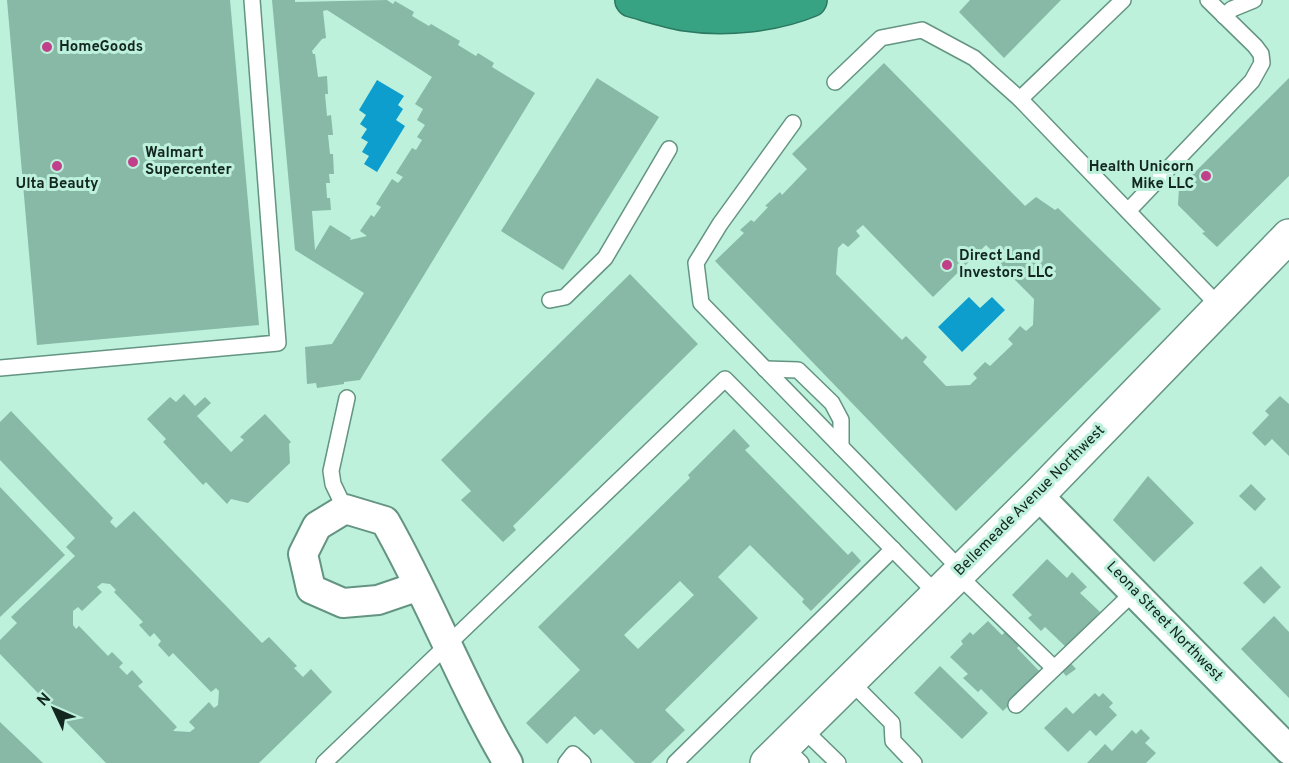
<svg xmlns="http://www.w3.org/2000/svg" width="1289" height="763" viewBox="0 0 1289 763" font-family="Overpass,sans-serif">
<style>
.water{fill:#0d9ece}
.building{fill:#87b9a6;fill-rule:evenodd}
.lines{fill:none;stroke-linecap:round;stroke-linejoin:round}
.service-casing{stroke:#649482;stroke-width:18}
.minor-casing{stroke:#649482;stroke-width:32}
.tertiary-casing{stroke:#649482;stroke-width:36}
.motorway-casing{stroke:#2b7860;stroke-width:36}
.service{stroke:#fff;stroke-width:15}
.minor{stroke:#fff;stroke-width:28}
.tertiary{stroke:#fff;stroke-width:33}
.motorway{stroke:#38a382;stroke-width:33}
.poi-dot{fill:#c1408a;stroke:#bdf1dc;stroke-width:2}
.labels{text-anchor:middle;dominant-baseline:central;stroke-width:6;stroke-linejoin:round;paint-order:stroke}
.poi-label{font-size:15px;font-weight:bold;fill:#132720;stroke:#bdf1dc;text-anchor:start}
.street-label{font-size:15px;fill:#132720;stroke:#bdf1dc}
</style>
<rect width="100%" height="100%" fill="#bdf1dc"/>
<!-- water -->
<g class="water">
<polygon points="377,80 404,96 398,105 403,109 396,120 405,126 377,172 364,164 369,156 362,152 368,142 361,138 367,129 360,124 366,115 359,110"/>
<polygon points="969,297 980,308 992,297 1005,310 962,352 938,327"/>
</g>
<!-- building -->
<g class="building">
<polygon points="7,0 230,0 259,325 37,345"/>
<path d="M272,0H295V2L387,0L393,4L395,1L414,12L412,16L429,26L431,24L460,41L458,45L476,56L478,53L494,63L492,67L535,93L360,380L344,382V384L317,388L316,383L307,384L305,347L332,344L364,293L295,250ZM327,10L432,77L415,104L423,109L417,120L425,125L417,137L422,140L416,150L412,148L396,173L403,177L398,183L392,179L376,204L381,207L374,217L371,215L360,231L367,236L350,240L351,238L330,225L315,250L312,211L331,210L330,198H327L326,183H330L329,174H334L333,154H330L328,135H333L331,115L327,116L325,94H328L327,76L318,77L315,54H313L312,51L322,39L326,38L323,11Z"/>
<polygon points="970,0 1061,0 1004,58 959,12"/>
<path d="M884,63L1025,206L1036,197L1055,210L1058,208L1161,309L956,511L715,261L744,233L740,230L751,220L754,222L768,207L765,206L780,192L782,195L807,169L792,154ZM863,225L933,297L986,245L992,251L989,254L1034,299L1033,325L1026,331L1020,326L1008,339L1013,344L990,366L985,362L973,374L977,378L970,385L946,386L923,362L927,357L906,336L902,340L836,274L838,248L843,243L848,247L860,236L856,231Z"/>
<polygon points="597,78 659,117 563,270 501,231"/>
<polygon points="1289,78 1289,176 1217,247 1202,233 1205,232 1178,205 1179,188"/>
<polygon points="630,274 698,344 513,526 516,530 503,542 461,500 471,491 441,460"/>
<polygon points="184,394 195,406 205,397 211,403 197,416 231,452 244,440 240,437 265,414 291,442 289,444 290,463 248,503 231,499 227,504 206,482 203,485 163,442 166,439 147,419 170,397 176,402"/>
<polygon points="1280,396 1289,404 1289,456 1272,439 1265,446 1252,433 1269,415 1265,411"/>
<path d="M11,411L113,518L110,522L116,528L134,511L262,643L269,637L297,666L294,668L303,677L311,669L332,692L259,763H106L0,654V640L17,623L11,617L75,556L66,547L75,538L0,460V422ZM102,583L110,584L116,590L114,592L143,622L139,625L150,637L154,633L161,641L158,645L169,657L173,653L211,692L216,688L219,691L218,705L214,708L209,702L189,722L195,728L190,732L173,731L177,727L138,686L143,682L132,670L127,675L119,667L123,663L112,652L108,656L79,626L76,629L73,625V611L78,607L82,611L102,592L97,587Z"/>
<path d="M734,429L750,446L745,450L848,555L852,551L861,561L811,611L802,602L804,599L750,545L718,577L758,618L665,710L685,730L651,763H635L601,729L594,735L575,716L547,744L526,723L580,670L538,627L690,478L688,475ZM680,581L694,595L638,649L624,635Z"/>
<polygon points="1148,476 1194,523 1154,562 1113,520"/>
<polygon points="1251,484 1266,499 1255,511 1239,496"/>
<polygon points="0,487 65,555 0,617"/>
<polygon points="1047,559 1067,578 1072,572 1087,587 1080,593 1100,612 1067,648 1045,627 1041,631 1028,618 1032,615 1012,595"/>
<polygon points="1261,566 1281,587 1264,604 1243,583"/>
<polygon points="1274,616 1289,632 1289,698 1241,649"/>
<polygon points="988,621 1002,635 1005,632 1019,646 1017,648 1041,673 1003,711 981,689 978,692 963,678 968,674 950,657 963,644 961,641 970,632 973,635"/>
<polygon points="1068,660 1076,669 1066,676 1059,667"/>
<polygon points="940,666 988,713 962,739 914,693"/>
<polygon points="1095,693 1099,697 1103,693 1113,703 1109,707 1117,715 1096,736 1090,730 1068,752 1044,728 1066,707 1073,714"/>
<polygon points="0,722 43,763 0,763"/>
<polygon points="1141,729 1150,738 1145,743 1156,753 1146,763 1087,763 1105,744 1112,751 1132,730 1136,734"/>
</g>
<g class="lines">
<defs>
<g id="service">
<polyline points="1224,16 1232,9 1254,0"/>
<polyline points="835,82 881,38 922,30 974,58 1020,99 1220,307"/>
<polyline points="1020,99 1123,0"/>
<polyline points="793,123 720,224 696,263 701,303 961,570"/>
<polyline points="1128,211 1252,81 1262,63 1261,54 1255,46 1208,0"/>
<polyline points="550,300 565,297 605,258 669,149"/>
<polyline points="0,368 278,343 252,0"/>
<polyline points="765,369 798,370 832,403 841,420 841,447"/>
<polyline points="345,509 333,484 331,471 347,398"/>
<polyline points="957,574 1054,668"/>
<polyline points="850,681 892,723 893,741 914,763"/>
<polyline points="1016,705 1134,592"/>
<polyline points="802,728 838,763"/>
<polyline points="784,746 801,763"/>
<polyline points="324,763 725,379 937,594"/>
<polyline points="566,763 573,754 583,763"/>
<polyline points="675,763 893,549"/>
</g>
<g id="minor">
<polyline points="1038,495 1289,750"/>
<path d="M419,586L378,600L343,603L311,589L303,554L317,526L345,509L385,521C430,600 462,685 508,763"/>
</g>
<polyline id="tertiary" points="767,763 1038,495 1289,236"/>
<path id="motorway" d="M632,0C650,5 668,11 686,14C725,20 774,15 810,0"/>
</defs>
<!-- service casing -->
<use href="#service" class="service-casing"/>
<!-- minor casing -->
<use href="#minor" class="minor-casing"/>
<!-- tertiary casing -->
<use href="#tertiary" class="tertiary-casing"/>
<!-- motorway casing -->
<use href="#motorway" class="motorway-casing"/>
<!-- service -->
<use href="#service" class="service"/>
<!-- minor -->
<use href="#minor" class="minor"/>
<!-- tertiary -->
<use href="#tertiary" class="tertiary"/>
<!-- motorway -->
<use href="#motorway" class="motorway"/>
</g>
<!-- markers -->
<g class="poi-dot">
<circle cx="47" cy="47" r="6"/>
<circle cx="133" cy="162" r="6"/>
<circle cx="57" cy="166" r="6"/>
<circle cx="1206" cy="176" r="6"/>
<circle cx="947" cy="265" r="6"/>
</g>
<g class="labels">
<!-- poi labels -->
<g class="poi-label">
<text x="59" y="47">HomeGoods</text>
<text x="145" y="153">Walmart<tspan x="145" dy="17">Supercenter</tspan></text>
<text x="1194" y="167" text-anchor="end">Health Unicorn<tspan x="1194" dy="17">Mike LLC</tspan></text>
<text x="57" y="184" text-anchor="middle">Ulta Beauty</text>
<text x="959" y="256">Direct Land<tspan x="959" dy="17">Investors LLC</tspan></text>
</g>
<!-- street labels -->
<g class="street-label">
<text transform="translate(1030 501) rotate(-45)">Bellemeade Avenue Northwest</text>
<text transform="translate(1164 622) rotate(46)">Leona Street Northwest</text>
</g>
</g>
<!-- north arrow -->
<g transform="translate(54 709) rotate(314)" stroke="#bdf1dc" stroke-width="4.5" paint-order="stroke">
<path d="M0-4.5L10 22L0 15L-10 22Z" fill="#132720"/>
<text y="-9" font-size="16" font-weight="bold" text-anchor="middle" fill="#132720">N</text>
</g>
</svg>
